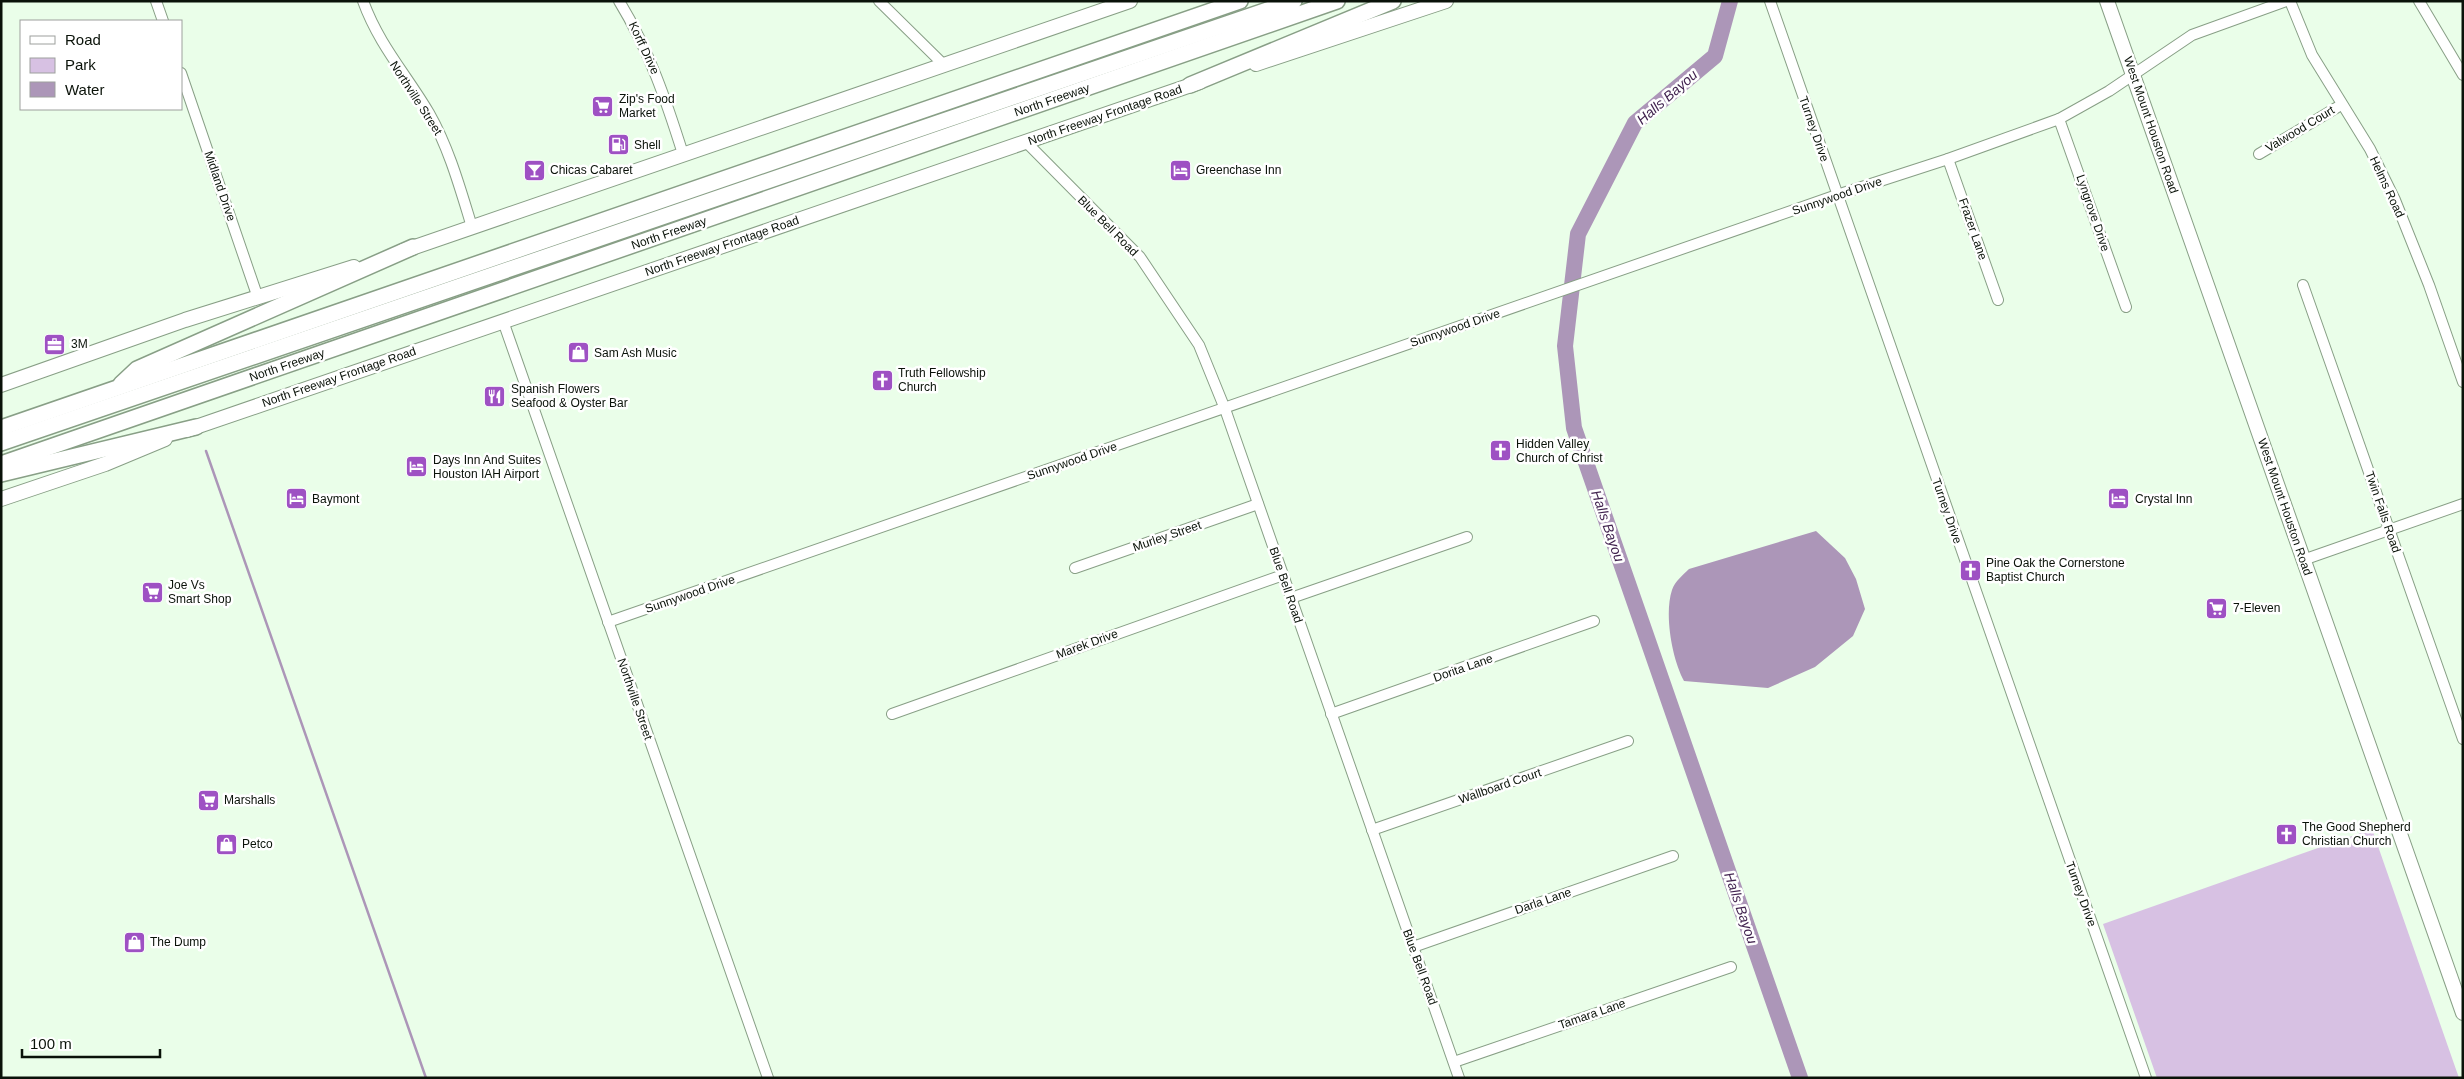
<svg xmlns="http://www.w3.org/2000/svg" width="2464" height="1079" viewBox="0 0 2464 1079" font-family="Arial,sans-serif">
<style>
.green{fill:#d7c1e3}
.water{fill:#ac96b8}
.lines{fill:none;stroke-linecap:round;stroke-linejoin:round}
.stream{stroke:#ac96b8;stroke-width:2.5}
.river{stroke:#ac96b8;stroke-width:16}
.minor-casing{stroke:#889f86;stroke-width:12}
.major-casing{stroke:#889f86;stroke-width:16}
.highway-casing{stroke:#889f86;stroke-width:18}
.minor{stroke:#fff;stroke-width:10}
.major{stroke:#fff;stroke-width:14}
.highway{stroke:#fff;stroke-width:15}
.labels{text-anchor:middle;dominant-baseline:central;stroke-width:5;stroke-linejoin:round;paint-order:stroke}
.street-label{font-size:12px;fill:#0a1209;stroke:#fff}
.poi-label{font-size:12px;fill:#0a1209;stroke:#fff;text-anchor:start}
.water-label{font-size:14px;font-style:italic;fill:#41234f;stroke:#fff}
</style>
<rect width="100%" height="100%" fill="#eafee9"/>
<!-- green -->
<polygon class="green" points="2372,829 2459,1078 2157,1078 2103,924"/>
<!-- water -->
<path class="water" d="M1816,531L1845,558L1856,579L1865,609L1853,636L1815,667L1768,688L1684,681C1672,659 1664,614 1672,590C1675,581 1683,575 1689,569Z"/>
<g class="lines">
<!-- stream -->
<polyline class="stream" points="206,451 426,1078"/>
<!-- river -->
<polyline class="river" points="1730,1 1715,56 1635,123 1578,234 1565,346 1574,428 1800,1078"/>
<defs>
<g id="minor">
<polyline points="156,1 163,21"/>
<path d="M363,1C379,45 406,74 429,113C449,148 460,188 472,227"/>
<path d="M619,1C649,50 666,100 683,154"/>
<polyline points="879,1 944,65"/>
<polyline points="1770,1 2146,1078"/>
<polyline points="2290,1 2312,55 2370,149 2395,200 2429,285 2463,382"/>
<polyline points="2419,1 2463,75"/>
<polyline points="181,73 258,298"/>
<polyline points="2059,119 2126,307"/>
<polyline points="1026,142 1140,257 1199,345 1225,409 1459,1078"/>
<polyline points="2259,154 2341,105"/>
<polyline points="1948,159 1998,300"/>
<polyline points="2303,285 2463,739"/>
<polyline points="503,321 768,1078"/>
<polyline points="2303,560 2463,504"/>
<polyline points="1075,568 1258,504"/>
<polyline points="1291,598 1467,537"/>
<polyline points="608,622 1837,195 1948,159 2059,119 2109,91 2192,35 2286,1"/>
<polyline points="892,714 1283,575"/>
<polyline points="1331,714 1594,621"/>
<polyline points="1372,830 1628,741"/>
<polyline points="1413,947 1673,856"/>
<polyline points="1454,1062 1731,967"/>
</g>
<g id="major">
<polyline points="2107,1 2463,1013"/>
<polyline points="1256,64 1446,1"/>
<polyline points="403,251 1130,1"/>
<polyline points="1,385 185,320 354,267"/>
<polyline points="187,430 1200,82"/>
<polyline points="1,499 105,464 165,439"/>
</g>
<g id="highway">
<polyline points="1190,85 1393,1"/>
<polyline points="121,384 137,369 413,247"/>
<polyline points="1,428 1240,1"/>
<polyline points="1,443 1294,1"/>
<polyline points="1,464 1337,1"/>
<polyline points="1,474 196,427"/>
</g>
</defs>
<!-- minor casing -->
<use href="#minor" class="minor-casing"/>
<!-- major casing -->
<use href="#major" class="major-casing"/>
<!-- highway casing -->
<use href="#highway" class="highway-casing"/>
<!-- minor -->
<use href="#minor" class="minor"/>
<!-- major -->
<use href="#major" class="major"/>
<!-- highway -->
<use href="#highway" class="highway"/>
</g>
<!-- icons -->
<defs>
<symbol id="supermarket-square" viewBox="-11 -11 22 22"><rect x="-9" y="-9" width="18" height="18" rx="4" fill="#9e51c3" stroke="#fff"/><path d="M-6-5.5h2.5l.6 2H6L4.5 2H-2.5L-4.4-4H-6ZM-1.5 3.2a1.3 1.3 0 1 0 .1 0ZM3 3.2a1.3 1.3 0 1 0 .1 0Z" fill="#fff"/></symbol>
<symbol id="fuel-square" viewBox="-11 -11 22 22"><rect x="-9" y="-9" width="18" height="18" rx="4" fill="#9e51c3" stroke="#fff"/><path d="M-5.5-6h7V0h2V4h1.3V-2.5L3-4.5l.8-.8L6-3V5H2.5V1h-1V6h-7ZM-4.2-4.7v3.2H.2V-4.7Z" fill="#fff"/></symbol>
<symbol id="bar-square" viewBox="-11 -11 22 22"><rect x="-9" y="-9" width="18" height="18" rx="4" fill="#9e51c3" stroke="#fff"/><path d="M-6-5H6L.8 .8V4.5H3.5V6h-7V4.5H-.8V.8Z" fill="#fff"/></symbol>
<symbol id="hotel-square" viewBox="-11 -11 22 22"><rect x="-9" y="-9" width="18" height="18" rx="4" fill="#9e51c3" stroke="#fff"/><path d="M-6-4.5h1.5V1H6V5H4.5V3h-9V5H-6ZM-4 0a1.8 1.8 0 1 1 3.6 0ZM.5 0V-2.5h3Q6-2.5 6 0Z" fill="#fff"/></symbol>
<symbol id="office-square" viewBox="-11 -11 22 22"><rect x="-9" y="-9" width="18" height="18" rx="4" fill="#9e51c3" stroke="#fff"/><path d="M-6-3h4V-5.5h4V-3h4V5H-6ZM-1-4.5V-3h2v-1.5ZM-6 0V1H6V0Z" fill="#fff"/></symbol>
<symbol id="shop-square" viewBox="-11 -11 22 22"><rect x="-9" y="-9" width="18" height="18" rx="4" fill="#9e51c3" stroke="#fff"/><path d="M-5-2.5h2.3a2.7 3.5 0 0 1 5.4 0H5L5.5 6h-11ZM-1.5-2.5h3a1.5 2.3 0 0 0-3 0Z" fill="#fff"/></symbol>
<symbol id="church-square" viewBox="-11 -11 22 22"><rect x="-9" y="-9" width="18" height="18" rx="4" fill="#9e51c3" stroke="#fff"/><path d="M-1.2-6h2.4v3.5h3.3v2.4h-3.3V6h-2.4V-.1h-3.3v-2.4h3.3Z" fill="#fff"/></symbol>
<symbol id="restaurant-square" viewBox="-11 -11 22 22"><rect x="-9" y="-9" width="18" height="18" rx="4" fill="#9e51c3" stroke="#fff"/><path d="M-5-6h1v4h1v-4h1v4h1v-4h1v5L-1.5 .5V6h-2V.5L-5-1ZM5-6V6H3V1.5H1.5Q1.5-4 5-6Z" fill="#fff"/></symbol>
</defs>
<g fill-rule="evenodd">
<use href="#supermarket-square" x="590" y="94" width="25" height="25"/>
<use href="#fuel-square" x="606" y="132" width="25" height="25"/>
<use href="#bar-square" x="522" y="158" width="25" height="25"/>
<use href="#hotel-square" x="1168" y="158" width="25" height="25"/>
<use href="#office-square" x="42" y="332" width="25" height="25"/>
<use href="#shop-square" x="566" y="340" width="25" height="25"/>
<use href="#church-square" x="870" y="368" width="25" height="25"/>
<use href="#restaurant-square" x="482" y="384" width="25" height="25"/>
<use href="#church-square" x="1488" y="438" width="25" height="25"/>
<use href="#hotel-square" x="404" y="454" width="25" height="25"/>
<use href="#hotel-square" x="284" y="486" width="25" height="25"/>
<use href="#hotel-square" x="2106" y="486" width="25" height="25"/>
<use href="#church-square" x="1958" y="558" width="25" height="25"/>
<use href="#supermarket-square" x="140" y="580" width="25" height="25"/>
<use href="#supermarket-square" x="2204" y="596" width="25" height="25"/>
<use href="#supermarket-square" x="196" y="788" width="25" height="25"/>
<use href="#church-square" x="2274" y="822" width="25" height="25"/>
<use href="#shop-square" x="214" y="832" width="25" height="25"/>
<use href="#shop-square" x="122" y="930" width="25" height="25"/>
</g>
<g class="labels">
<!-- street labels -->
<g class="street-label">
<text transform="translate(644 48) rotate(65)">Korff Drive</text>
<text transform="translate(416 98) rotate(57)">Northville Street</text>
<text transform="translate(1052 100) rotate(-19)">North Freeway</text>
<text transform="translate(1105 115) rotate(-19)">North Freeway Frontage Road</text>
<text transform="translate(2151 125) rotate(71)">West Mount Houston Road</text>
<text transform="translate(1814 129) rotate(71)">Turney Drive</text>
<text transform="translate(2300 129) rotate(-31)">Valwood Court</text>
<text transform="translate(220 186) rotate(71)">Midland Drive</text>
<text transform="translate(2387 187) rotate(65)">Helms Road</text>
<text transform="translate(1837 196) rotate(-19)">Sunnywood Drive</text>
<text transform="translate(2093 213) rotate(71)">Lyngrove Drive</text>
<text transform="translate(1108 226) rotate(45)">Blue Bell Road</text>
<text transform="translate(1973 229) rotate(71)">Frazer Lane</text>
<text transform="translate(669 233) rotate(-19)">North Freeway</text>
<text transform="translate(722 246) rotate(-19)">North Freeway Frontage Road</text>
<text transform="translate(1455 328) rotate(-19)">Sunnywood Drive</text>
<text transform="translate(287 365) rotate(-19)">North Freeway</text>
<text transform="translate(339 377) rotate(-19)">North Freeway Frontage Road</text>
<text transform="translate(1072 461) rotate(-19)">Sunnywood Drive</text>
<text transform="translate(2285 507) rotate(71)">West Mount Houston Road</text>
<text transform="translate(1947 511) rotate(71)">Turney Drive</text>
<text transform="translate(2383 512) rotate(71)">Twin Falls Road</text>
<text transform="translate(1167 536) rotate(-19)">Murley Street</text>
<text transform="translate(1286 585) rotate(71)">Blue Bell Road</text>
<text transform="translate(690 594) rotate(-19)">Sunnywood Drive</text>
<text transform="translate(1087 644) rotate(-20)">Marek Drive</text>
<text transform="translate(1463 668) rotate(-19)">Dorita Lane</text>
<text transform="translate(635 699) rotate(71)">Northville Street</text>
<text transform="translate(1500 786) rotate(-19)">Wallboard Court</text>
<text transform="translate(2081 894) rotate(70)">Turney Drive</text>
<text transform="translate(1543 901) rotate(-19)">Darla Lane</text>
<text transform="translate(1420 967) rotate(70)">Blue Bell Road</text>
<text transform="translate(1592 1014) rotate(-19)">Tamara Lane</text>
</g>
<!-- poi labels -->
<g class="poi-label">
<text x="619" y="99">Zip's Food<tspan x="619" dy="14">Market</tspan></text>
<text x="634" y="145">Shell</text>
<text x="550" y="170">Chicas Cabaret</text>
<text x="1196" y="170">Greenchase Inn</text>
<text x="71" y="344">3M</text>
<text x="594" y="353">Sam Ash Music</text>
<text x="898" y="373">Truth Fellowship<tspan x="898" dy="14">Church</tspan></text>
<text x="511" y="389">Spanish Flowers<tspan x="511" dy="14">Seafood &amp; Oyster Bar</tspan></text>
<text x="1516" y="444">Hidden Valley<tspan x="1516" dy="14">Church of Christ</tspan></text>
<text x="433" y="460">Days Inn And Suites<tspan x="433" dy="14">Houston IAH Airport</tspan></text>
<text x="312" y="499">Baymont</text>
<text x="2135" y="499">Crystal Inn</text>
<text x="1986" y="563">Pine Oak the Cornerstone<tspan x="1986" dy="14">Baptist Church</tspan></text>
<text x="168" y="585">Joe Vs<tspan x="168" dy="14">Smart Shop</tspan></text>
<text x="2233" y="608">7-Eleven</text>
<text x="224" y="800">Marshalls</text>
<text x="2302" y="827">The Good Shepherd<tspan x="2302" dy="14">Christian Church</tspan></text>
<text x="242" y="844">Petco</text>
<text x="150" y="942">The Dump</text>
</g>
<!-- water labels -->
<g class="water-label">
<text transform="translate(1667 97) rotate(-41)">Halls Bayou</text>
<text transform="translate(1608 526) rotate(71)">Halls Bayou</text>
<text transform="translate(1741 908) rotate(71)">Halls Bayou</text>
</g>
</g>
<!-- border -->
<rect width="2464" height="1079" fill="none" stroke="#0a1209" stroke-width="5"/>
<!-- legend -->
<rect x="20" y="20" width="162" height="90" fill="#ffffff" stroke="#9da09d"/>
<rect x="30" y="36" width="25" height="8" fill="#ffffff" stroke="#9da09d"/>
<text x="65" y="45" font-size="15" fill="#0a1209">Road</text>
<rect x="30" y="58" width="25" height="15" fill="#d7c1e3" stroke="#9da09d"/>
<text x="65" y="70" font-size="15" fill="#0a1209">Park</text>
<rect x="30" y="82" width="25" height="15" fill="#ac96b8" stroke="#9da09d"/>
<text x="65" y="95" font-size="15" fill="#0a1209">Water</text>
<!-- scale -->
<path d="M22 1049v8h138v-8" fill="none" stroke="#0a1209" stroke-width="2.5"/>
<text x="30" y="1049" font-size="15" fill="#0a1209" stroke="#ffffff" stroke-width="4" paint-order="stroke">100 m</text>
</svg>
